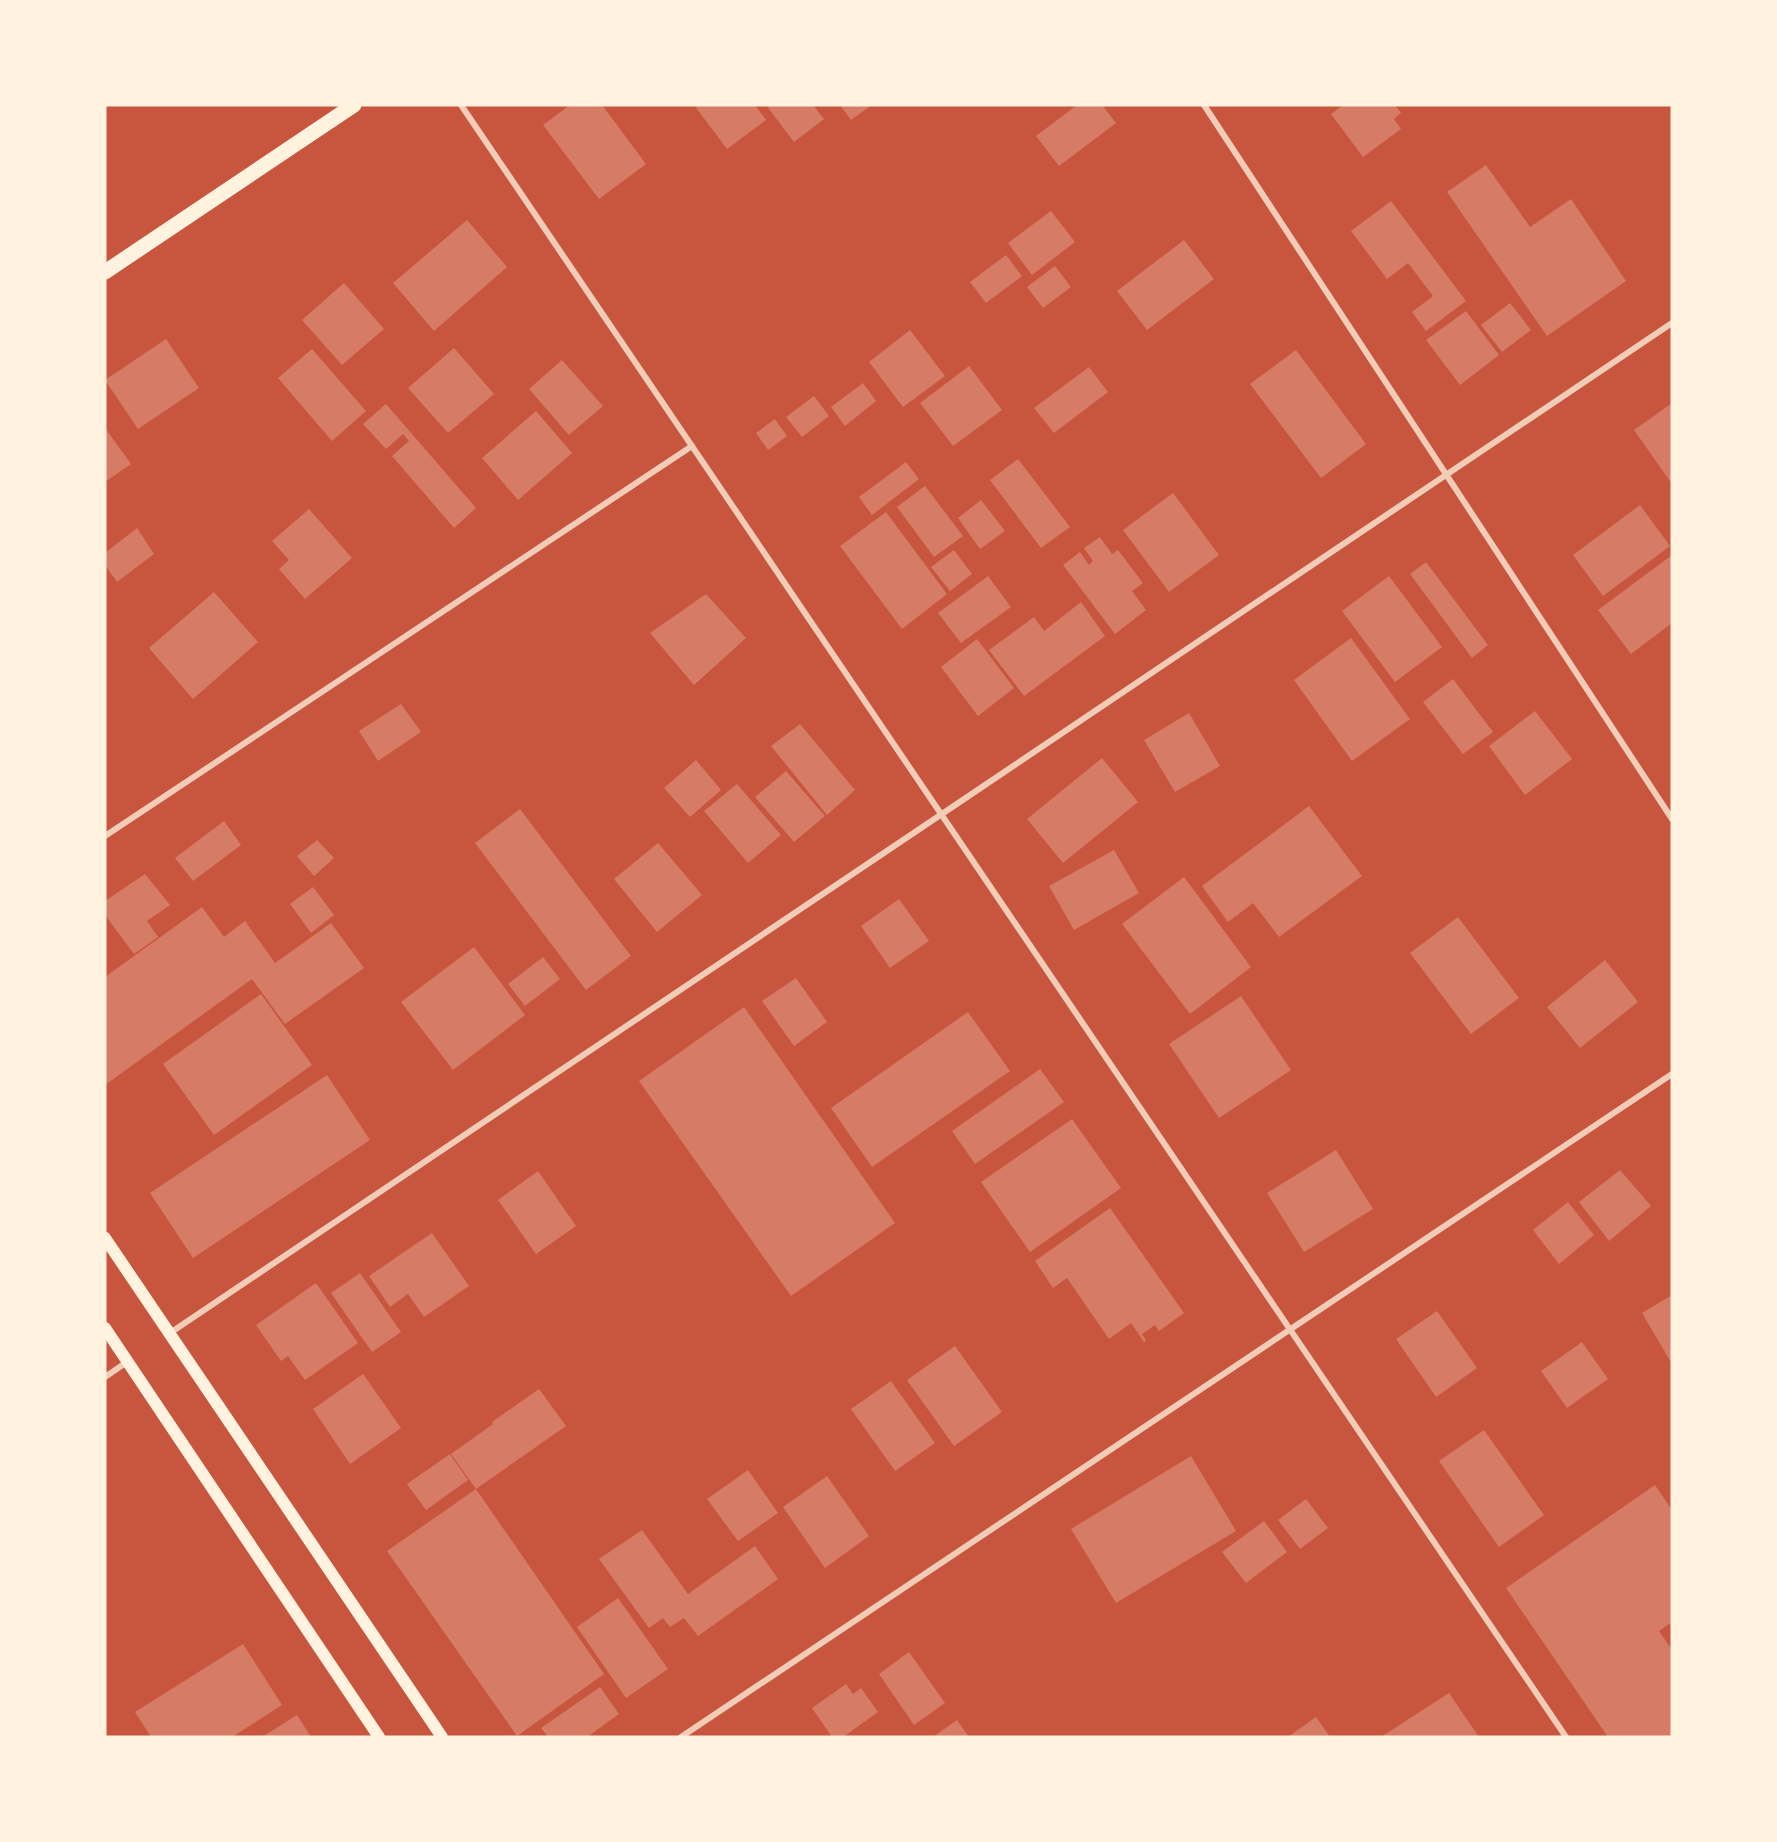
<svg xmlns="http://www.w3.org/2000/svg" width="1777" height="1842" viewBox="0 0 1777 1842" font-family="Ubuntu,sans-serif">
<style>
.building{fill:#d67c66}
.lines{fill:none;stroke-linecap:round;stroke-linejoin:round}
.minor{stroke:#f1ccb7;stroke-width:6}
.secondary{stroke:#fff3e0;stroke-width:12}
.primary{stroke:#fff3e0;stroke-width:15}
</style>
<rect width="100%" height="100%" fill="#c8553d"/>
<!-- building -->
<g class="building">
<polygon points="570,105 602,105 646,164 599,199 543,125"/>
<polygon points="694,105 755,105 766,120 727,149"/>
<polygon points="766,105 813,105 824,119 794,142"/>
<polygon points="840,105 872,105 851,120"/>
<polygon points="1077,105 1102,105 1116,123 1059,166 1036,136"/>
<polygon points="1343,105 1395,105 1401,113 1394,119 1401,129 1363,157 1331,114"/>
<polygon points="1486,165 1530,227 1571,199 1626,281 1547,336 1447,192"/>
<polygon points="1391,201 1466,301 1426,331 1412,312 1433,296 1408,263 1387,279 1351,231"/>
<polygon points="1051,211 1075,242 1032,275 1008,243"/>
<polygon points="467,220 507,267 434,331 393,283"/>
<polygon points="1184,240 1214,279 1147,330 1117,291"/>
<polygon points="1006,255 1022,276 986,303 970,282"/>
<polygon points="1055,266 1071,287 1043,308 1027,287"/>
<polygon points="344,283 384,329 342,365 302,320"/>
<polygon points="1510,303 1531,330 1502,352 1481,325"/>
<polygon points="1466,311 1499,355 1460,385 1426,340"/>
<polygon points="910,330 945,376 903,407 869,362"/>
<polygon points="166,339 199,388 138,429 105,380"/>
<polygon points="454,348 494,394 448,433 408,388"/>
<polygon points="312,349 366,411 332,441 278,378"/>
<polygon points="1296,350 1366,444 1321,478 1250,384"/>
<polygon points="562,360 603,406 569,435 529,389"/>
<polygon points="969,366 1002,410 953,446 920,403"/>
<polygon points="1089,367 1108,392 1054,433 1034,408"/>
<polygon points="863,383 876,401 845,426 831,407"/>
<polygon points="814,396 829,416 802,437 786,417"/>
<polygon points="1672,403 1672,484 1634,430"/>
<polygon points="386,404 476,508 454,528 392,456 409,441 403,434 386,449 363,424"/>
<polygon points="536,411 572,453 518,500 482,458"/>
<polygon points="775,419 787,436 768,450 756,433"/>
<polygon points="105,428 131,464 105,482"/>
<polygon points="1018,459 1070,527 1041,548 990,480"/>
<polygon points="906,462 919,479 872,515 859,497"/>
<polygon points="925,486 963,536 934,557 897,507"/>
<polygon points="1173,493 1219,555 1169,592 1123,530"/>
<polygon points="981,500 1005,531 980,549 958,518"/>
<polygon points="1640,505 1670,546 1603,596 1573,555"/>
<polygon points="309,509 352,558 305,599 279,569 289,560 272,541"/>
<polygon points="886,512 947,594 902,629 840,546"/>
<polygon points="137,528 154,554 117,582 105,565 105,553"/>
<polygon points="1100,537 1112,554 1118,550 1143,583 1132,591 1146,610 1115,634 1063,565 1080,552 1089,565 1093,561 1084,548"/>
<polygon points="954,550 972,574 950,591 931,567"/>
<polygon points="1672,555 1672,623 1631,654 1598,610"/>
<polygon points="1426,562 1488,645 1472,658 1410,574"/>
<polygon points="988,576 1011,607 961,643 938,613"/>
<polygon points="1389,576 1442,647 1395,682 1342,611"/>
<polygon points="214,592 258,642 193,699 149,648"/>
<polygon points="706,594 746,638 694,685 650,633"/>
<polygon points="1081,602 1105,636 1024,696 989,650 1034,617 1044,631"/>
<polygon points="1351,638 1410,719 1352,761 1294,680"/>
<polygon points="977,639 1014,688 978,716 941,667"/>
<polygon points="1453,679 1493,732 1463,754 1423,702"/>
<polygon points="401,704 421,732 378,761 359,731"/>
<polygon points="1535,711 1572,759 1525,795 1489,746"/>
<polygon points="1189,713 1220,766 1175,792 1144,740"/>
<polygon points="800,724 855,790 827,815 771,746"/>
<polygon points="1102,758 1138,802 1063,863 1027,819"/>
<polygon points="696,760 721,790 690,817 664,788"/>
<polygon points="786,771 825,816 794,842 755,797"/>
<polygon points="737,784 781,835 748,863 704,811"/>
<polygon points="1309,806 1362,876 1279,937 1253,903 1228,922 1202,886"/>
<polygon points="520,809 631,956 586,990 475,843"/>
<polygon points="224,821 241,845 193,881 175,858"/>
<polygon points="317,840 334,858 314,876 297,856"/>
<polygon points="658,843 702,895 657,932 614,879"/>
<polygon points="1114,850 1139,893 1074,930 1049,886"/>
<polygon points="145,874 170,905 147,921 158,937 134,954 105,915 105,901"/>
<polygon points="1184,877 1251,967 1190,1014 1122,924"/>
<polygon points="313,887 334,915 311,933 290,904"/>
<polygon points="899,899 929,941 890,968 861,926"/>
<polygon points="202,907 224,937 245,921 275,963 331,923 364,968 285,1024 252,979 105,1085 105,977"/>
<polygon points="1458,917 1519,998 1471,1034 1410,953"/>
<polygon points="474,947 525,1015 453,1070 401,1002"/>
<polygon points="543,957 560,979 525,1006 508,984"/>
<polygon points="1605,960 1638,1002 1580,1048 1547,1007"/>
<polygon points="796,978 827,1022 794,1046 762,1001"/>
<polygon points="261,994 312,1065 214,1135 163,1064"/>
<polygon points="1241,996 1291,1070 1219,1118 1169,1044"/>
<polygon points="744,1007 895,1223 791,1296 639,1081"/>
<polygon points="968,1012 1010,1071 872,1167 831,1108"/>
<polygon points="1040,1069 1064,1102 975,1164 952,1131"/>
<polygon points="327,1075 370,1140 193,1258 150,1193"/>
<polygon points="1072,1119 1121,1188 1030,1252 981,1182"/>
<polygon points="1336,1150 1373,1209 1304,1252 1267,1193"/>
<polygon points="1620,1170 1651,1206 1609,1241 1579,1202"/>
<polygon points="538,1171 576,1226 536,1254 498,1200"/>
<polygon points="1568,1202 1594,1235 1559,1264 1533,1230"/>
<polygon points="1110,1208 1184,1313 1159,1331 1155,1325 1142,1334 1146,1340 1144,1342 1131,1323 1109,1339 1067,1278 1053,1288 1035,1261"/>
<polygon points="432,1233 469,1286 424,1317 408,1294 390,1307 369,1276"/>
<polygon points="360,1273 401,1332 372,1352 331,1293"/>
<polygon points="316,1283 358,1343 305,1380 288,1356 281,1361 256,1325"/>
<polygon points="1672,1295 1672,1364 1642,1313"/>
<polygon points="1437,1311 1477,1368 1436,1397 1396,1339"/>
<polygon points="1582,1342 1608,1379 1567,1408 1541,1371"/>
<polygon points="955,1346 1002,1412 954,1446 907,1380"/>
<polygon points="363,1374 401,1428 350,1464 313,1409"/>
<polygon points="891,1381 935,1443 895,1471 851,1409"/>
<polygon points="539,1389 566,1426 476,1489 451,1454 493,1424 492,1422"/>
<polygon points="1484,1430 1544,1515 1499,1547 1439,1461"/>
<polygon points="450,1454 468,1480 426,1510 407,1484"/>
<polygon points="1191,1456 1236,1531 1116,1603 1071,1529"/>
<polygon points="748,1470 778,1513 738,1541 707,1499"/>
<polygon points="827,1476 869,1536 825,1568 783,1507"/>
<polygon points="1655,1485 1672,1510 1672,1622 1659,1631 1672,1650 1672,1737 1608,1737 1506,1588"/>
<polygon points="476,1489 604,1674 517,1736 387,1551"/>
<polygon points="1306,1499 1328,1528 1300,1549 1278,1520"/>
<polygon points="1264,1521 1287,1552 1246,1583 1222,1552"/>
<polygon points="642,1530 688,1594 755,1546 778,1579 698,1636 684,1618 670,1627 663,1618 649,1628 599,1559"/>
<polygon points="618,1598 668,1669 626,1698 577,1627"/>
<polygon points="243,1644 282,1705 232,1737 151,1737 135,1712"/>
<polygon points="909,1652 945,1703 914,1725 879,1674"/>
<polygon points="846,1684 853,1694 861,1688 878,1712 843,1737 832,1737 812,1708"/>
<polygon points="600,1687 619,1714 587,1737 548,1737 541,1728"/>
<polygon points="1449,1693 1479,1737 1381,1737"/>
<polygon points="297,1715 311,1737 262,1737"/>
<polygon points="1316,1717 1330,1737 1288,1737"/>
<polygon points="957,1720 969,1737 933,1737"/>
</g>
<g class="lines">
<!-- minor -->
<g class="minor">
<polyline points="461,105 1566,1737"/>
<polyline points="1204,105 1672,819"/>
<polyline points="105,836 692,446"/>
<polyline points="170,1333 1672,323"/>
<polyline points="105,1377 127,1362"/>
<polyline points="681,1737 1672,1074"/>
</g>
<!-- secondary -->
<g class="secondary">
<polyline points="105,1238 442,1737"/>
<polyline points="105,1328 379,1737"/>
</g>
<!-- primary -->
<polyline class="primary" points="105,272 354,105"/>
</g>
<!-- border -->
<rect width="1777" height="1842" fill="none" stroke="#fff3e0" stroke-width="213"/>
</svg>
